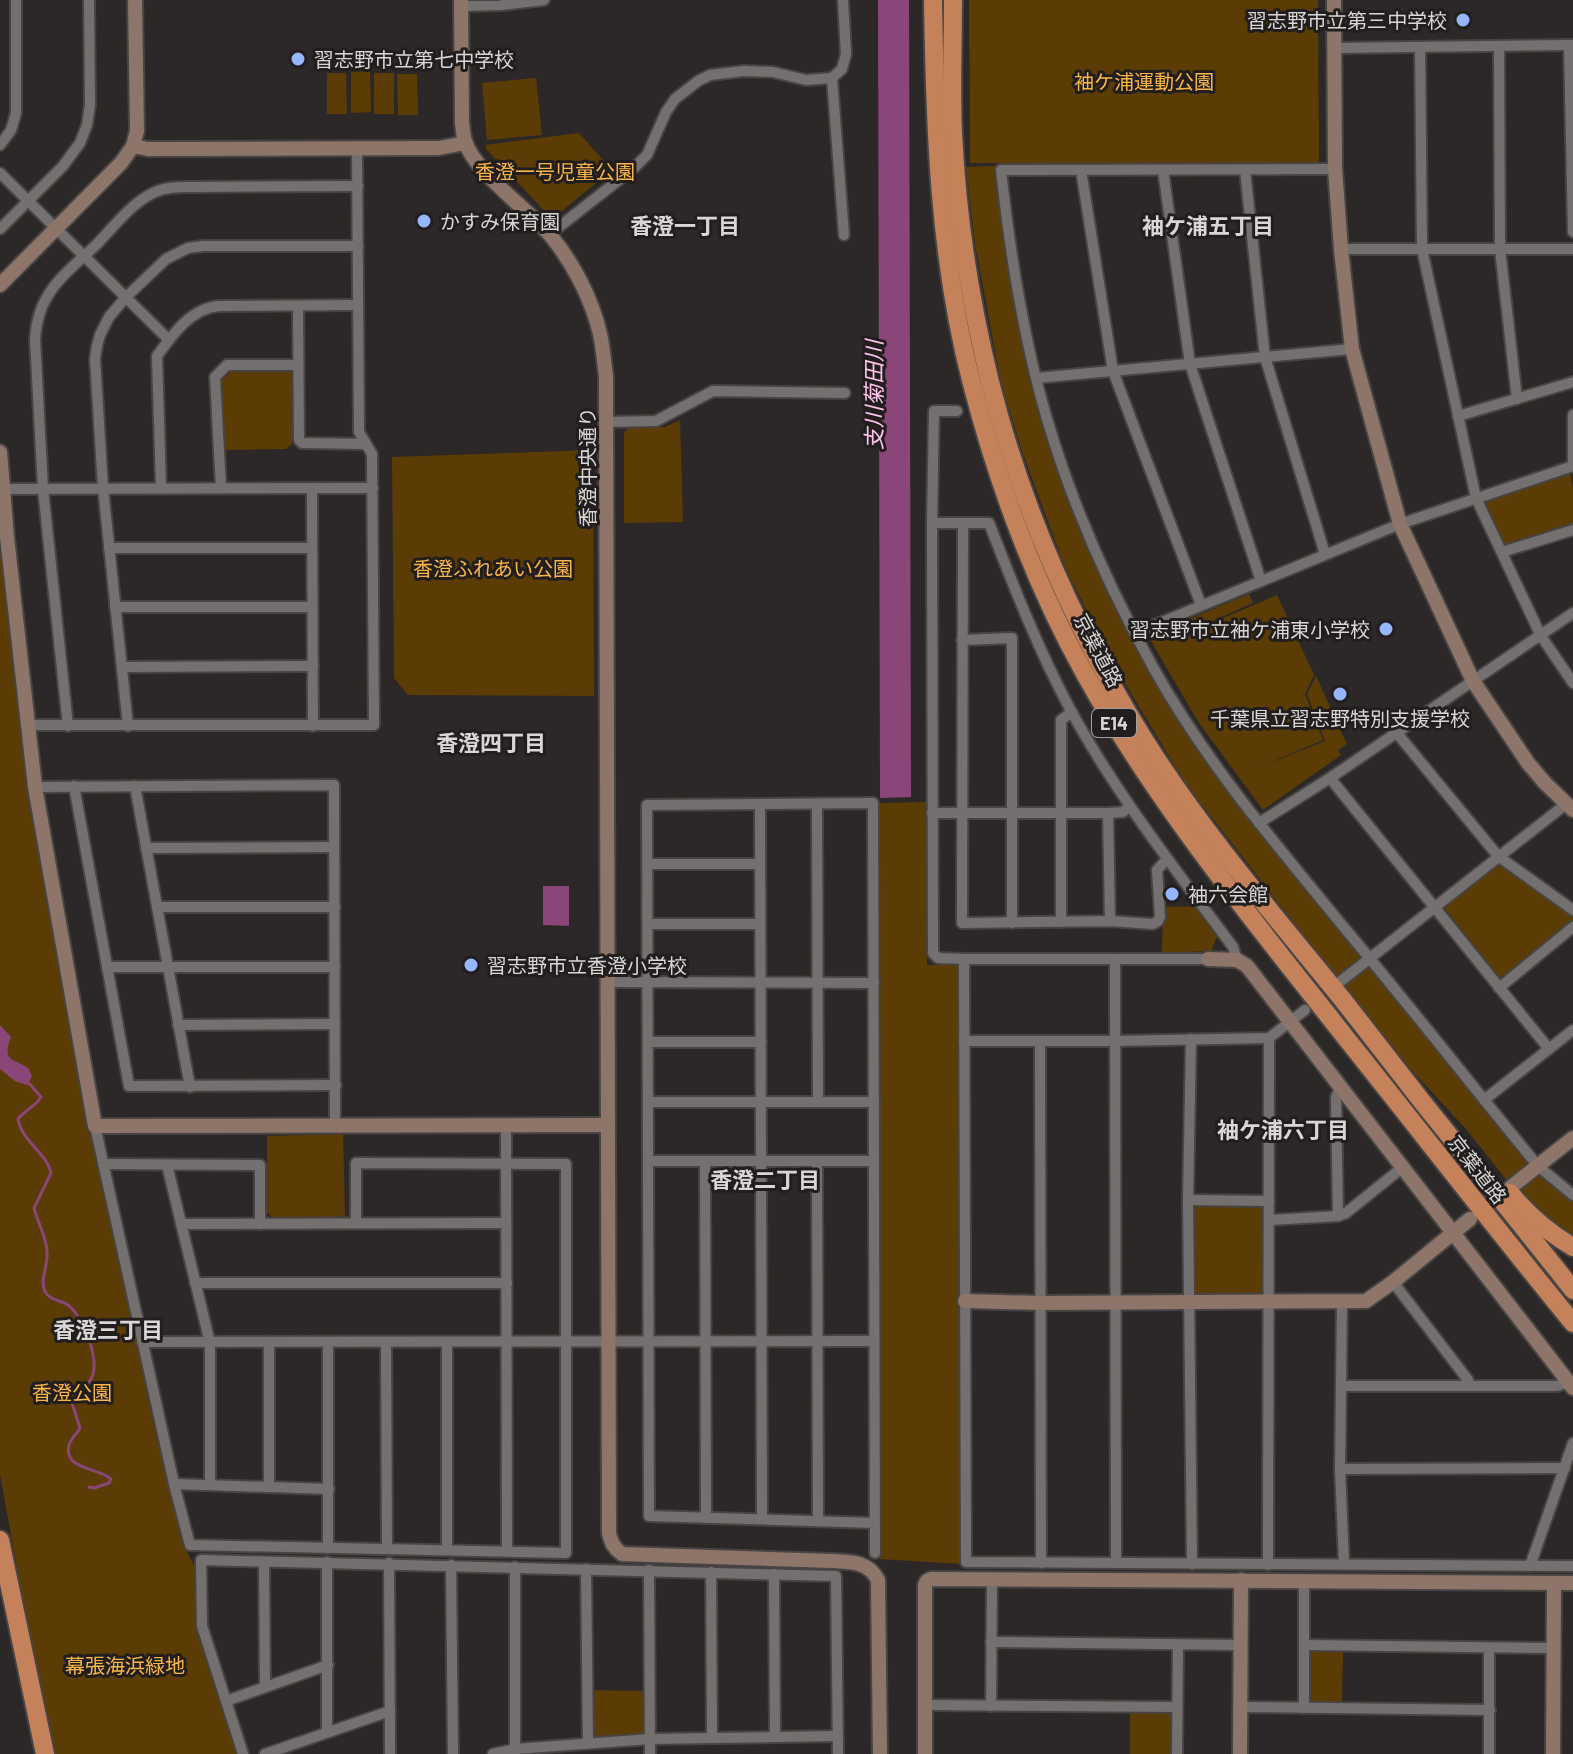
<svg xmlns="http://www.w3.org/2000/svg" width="1573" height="1754" viewBox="0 0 1573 1754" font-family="Barlow,'Noto Sans JP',sans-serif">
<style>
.green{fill:#5b3c04}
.water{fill:#8a4579}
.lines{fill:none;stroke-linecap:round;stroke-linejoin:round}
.stream{stroke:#8a4579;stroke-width:3}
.street-casing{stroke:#474443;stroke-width:14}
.secondary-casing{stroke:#474443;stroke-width:18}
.highway-casing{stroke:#474443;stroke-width:22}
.street{stroke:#757070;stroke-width:10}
.secondary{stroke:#8d7569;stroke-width:14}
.highway{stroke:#c4815a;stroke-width:18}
.poi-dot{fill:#95b6fd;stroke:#221e1e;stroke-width:3}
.labels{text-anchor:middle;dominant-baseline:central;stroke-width:6;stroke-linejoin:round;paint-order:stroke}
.shield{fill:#221e1e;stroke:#a29f9f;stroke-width:2}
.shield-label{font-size:18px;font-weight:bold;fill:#d9d6d6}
.poi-label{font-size:20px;fill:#d9d6d6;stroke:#221e1e;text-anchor:start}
.park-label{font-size:20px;fill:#fab548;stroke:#221e1e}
.street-label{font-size:20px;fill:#d9d6d6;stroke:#221e1e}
.neighbourhood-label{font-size:22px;font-weight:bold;fill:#d9d6d6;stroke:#221e1e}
.water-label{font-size:22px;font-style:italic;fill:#fec2ec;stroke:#221e1e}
</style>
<rect width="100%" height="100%" fill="#2c2827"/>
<!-- green -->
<g class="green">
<polygon points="969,0 1318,0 1319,163 970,163"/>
<polygon points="370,71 371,112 351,113 351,72"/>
<polygon points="327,73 346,73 347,114 327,114"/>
<rect x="374" y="73" width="20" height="41"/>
<polygon points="397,74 417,74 418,115 398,115"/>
<polygon points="536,78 542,135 487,140 482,83"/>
<polygon points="579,133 612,170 552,219 487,150 485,145"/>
<polygon points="996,166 1001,219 1034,396 1075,512 1106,590 1154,677 1195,745 1257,829 1361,956 1359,960 1337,978 1185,783 1114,665 1064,565 1023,454 1001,383 975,244 966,167"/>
<polygon points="232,371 292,371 292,444 286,449 224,450 222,380"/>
<polygon points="680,420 683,522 624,523 624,433 628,428 665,427"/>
<polygon points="593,450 594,696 408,695 394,678 392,457"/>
<polygon points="1570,472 1573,488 1573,526 1504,547 1483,501"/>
<polygon points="0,530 19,720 39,855 80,1078 156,1436 187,1552 196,1569 197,1622 199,1636 237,1754 55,1754 33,1655 0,1475"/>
<polygon points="1249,594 1253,603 1181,635 1188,646 1183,635 1277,595 1314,675 1305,694 1323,740 1257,768 1325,741 1307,694 1316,676 1347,744 1338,750 1341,755 1263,810 1199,723 1148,636 1157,633 1160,639 1175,632 1173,626"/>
<polygon points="926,802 927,965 956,965 959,969 961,1564 879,1559 877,803"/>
<polygon points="1498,862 1573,916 1573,921 1501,980 1442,905"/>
<polygon points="1197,906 1220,935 1216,939 1211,951 1162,953 1163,907"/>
<polygon points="1365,968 1371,969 1417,1021 1528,1161 1528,1167 1509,1183 1466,1129 1415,1074 1343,987"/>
<polygon points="343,1134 345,1214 342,1217 272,1217 267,1212 267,1136"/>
<polygon points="1536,1176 1543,1177 1573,1201 1573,1236 1550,1223 1517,1192"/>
<polygon points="1198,1204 1258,1204 1262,1208 1262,1291 1259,1295 1198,1295 1195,1292 1195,1209"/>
<polygon points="1312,1650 1343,1650 1342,1705 1311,1705 1308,1702 1308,1653"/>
<polygon points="591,1690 645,1691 645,1732 639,1736 594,1739 590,1735"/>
<polygon points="1130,1712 1168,1712 1173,1717 1172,1754 1130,1754"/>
</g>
<!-- water -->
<g class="water">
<polygon points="878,0 909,0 911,797 880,798"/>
<polygon points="543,886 569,886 569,926 543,925"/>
<path d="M0,1025L11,1037C0,1064 18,1059 29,1069C30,1071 31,1074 32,1076L27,1085L15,1081L0,1069Z"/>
</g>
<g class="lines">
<!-- stream -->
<path class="stream" d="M27,1081L41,1097C35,1107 25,1110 18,1119C22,1142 47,1153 51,1173L34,1208C38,1224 48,1240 47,1256C47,1268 39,1283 46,1293C51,1301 61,1300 68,1305C83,1316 101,1361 91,1379C87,1387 78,1395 72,1403L80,1428C77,1434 71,1438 69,1445C63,1470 100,1468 111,1479L109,1483L94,1488L89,1487"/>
<defs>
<g id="street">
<polyline points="461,6 501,5 544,0"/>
<polyline points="1499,46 1500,249 1517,399"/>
<polyline points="1569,46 1573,232"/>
<polyline points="1420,47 1422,249 1476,498 1541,636 1573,683"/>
<polyline points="1335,48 1573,45"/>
<polyline points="832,78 844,235"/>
<polyline points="0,145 11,130 16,113 16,0"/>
<path d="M1335,169L1001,170C1010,253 1023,338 1047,419C1072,504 1111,592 1154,669C1207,764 1278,847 1347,931C1412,1009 1474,1088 1538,1166L1573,1195"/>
<polyline points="1081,170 1113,371 1201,605"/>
<polyline points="1163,170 1190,364 1261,581"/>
<polyline points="1245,170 1265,357 1325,554"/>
<polyline points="0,173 168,339"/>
<polyline points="0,229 63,166 80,143 87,125 90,105 89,0"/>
<polyline points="550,234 634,168 647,155 666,112 675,99 698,81 710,75 744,71 773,72 806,80 832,78 842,69 846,54 843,0"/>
<polyline points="1341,249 1573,249"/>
<polyline points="298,306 299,440 302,443 366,444"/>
<polyline points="1036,378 1352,349"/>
<polyline points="957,411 934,411 932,523 933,953 938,958 964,959 1208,959"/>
<polyline points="1573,415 1573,466"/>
<polyline points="1458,416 1573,382"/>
<polyline points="606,422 656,421 713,391 845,393"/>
<path d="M161,487L157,356C172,335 191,308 219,306L358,305"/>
<polyline points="221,488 215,377 227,365 298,365"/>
<polyline points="312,488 313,726"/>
<polyline points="3,489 373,488"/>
<path d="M932,523H989C1014,587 1038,649 1070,709C1116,794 1176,870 1233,947L1237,960"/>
<polyline points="963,523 962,923 1110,921 1153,924 1158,921 1160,917 1157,870 1167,859"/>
<polyline points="109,548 312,548"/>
<polyline points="1502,552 1573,530"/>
<polyline points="115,607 312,607"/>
<polyline points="1135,633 1400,524 1573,466"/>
<polyline points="962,640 1012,638 1012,923"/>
<polyline points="122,667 313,666"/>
<polyline points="27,725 374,725 372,454 359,432 357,148"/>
<path d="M68,726L43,489L35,339C36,324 39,310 47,297C59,276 81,260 98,243C114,226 132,203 153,193C165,187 177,187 190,187L358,186"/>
<polyline points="128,726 103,488 95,359 97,346 100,335 109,317 126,297 166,259 188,248 203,246 358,246"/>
<polyline points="1396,732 1498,856 1573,910"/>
<polyline points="1330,778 1549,1049"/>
<polyline points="74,786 129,1086 336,1085"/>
<polyline points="135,786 190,1087"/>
<polyline points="35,787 334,785 335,1124"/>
<polyline points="817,804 818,1102"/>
<polyline points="760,805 762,1519"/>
<polyline points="932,813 1108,813 1123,812 1129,807"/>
<polyline points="1108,813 1110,921"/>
<polyline points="1259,823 1330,778 1573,613"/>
<polyline points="146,848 334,847"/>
<polyline points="647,864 760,864"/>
<polyline points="157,907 335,907"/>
<polyline points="1061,922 1061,720 1072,712"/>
<polyline points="648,924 760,924"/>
<polyline points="964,959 966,1562 1573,1566"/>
<polyline points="1115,959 1116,1563"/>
<polyline points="107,967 335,967"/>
<polyline points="1341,981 1566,804"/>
<polyline points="608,982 874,983"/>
<polyline points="1499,988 1573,927"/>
<polyline points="178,1025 335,1024"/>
<polyline points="1191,1039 1188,1200 1192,1564"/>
<polyline points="964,1041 1115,1041 1269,1038 1305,1010"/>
<polyline points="1040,1041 1041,1563"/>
<polyline points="648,1042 761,1042"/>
<polyline points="1484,1100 1573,1030"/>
<polyline points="648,1102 874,1102"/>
<polyline points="506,1124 507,1551"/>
<polyline points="95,1126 174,1484 190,1545 566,1553 566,1164 356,1163 356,1223"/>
<polyline points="648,1161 874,1161"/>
<polyline points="705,1161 706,1518"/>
<polyline points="817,1161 818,1520"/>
<polyline points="103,1164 260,1165 260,1224"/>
<polyline points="167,1165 210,1343 210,1485"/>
<polyline points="1188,1200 1269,1201"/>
<polyline points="1338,1216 1336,1097 1341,1087"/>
<polyline points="1269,1220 1338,1216 1346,1213 1403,1167"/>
<polyline points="181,1224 506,1223"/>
<polyline points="1393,1282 1468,1380 1470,1386"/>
<polyline points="195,1283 507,1283"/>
<polyline points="1342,1301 1340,1469 1344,1563"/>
<polyline points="142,1342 874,1341"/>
<polyline points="269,1342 269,1487"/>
<polyline points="328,1342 328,1548"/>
<polyline points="386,1342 387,1548"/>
<polyline points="447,1342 447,1550"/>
<polyline points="1342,1386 1557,1386 1569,1382"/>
<polyline points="1340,1469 1565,1468"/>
<polyline points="174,1484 329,1489"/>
<polyline points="875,1523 649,1516 647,805 873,803 875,1553"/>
<polyline points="264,1562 265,1687"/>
<polyline points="327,1562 327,1732"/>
<polyline points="389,1563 390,1754"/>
<polyline points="451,1565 453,1754"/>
<polyline points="1268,1565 1269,1038"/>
<polyline points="1530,1566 1573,1443"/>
<polyline points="515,1567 515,1752"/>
<polyline points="586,1569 588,1742"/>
<polyline points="649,1570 650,1754"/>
<polyline points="711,1572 712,1737"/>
<polyline points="774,1574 775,1737"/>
<polyline points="991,1642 1241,1645"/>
<polyline points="1304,1645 1553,1648"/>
<polyline points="226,1701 328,1665"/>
<polyline points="926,1705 1177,1707"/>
<polyline points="991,1706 992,1580"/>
<polyline points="1241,1707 1490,1710"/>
<polyline points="1304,1708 1304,1580"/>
<polyline points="243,1754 202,1626 201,1560 836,1576 838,1754"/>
<polyline points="265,1754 390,1711"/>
<polyline points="493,1754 515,1749 650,1739 837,1736"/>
<polyline points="1177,1754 1178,1645"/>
<polyline points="1489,1754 1489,1648"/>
</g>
<g id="secondary">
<path d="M461,0L462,123C463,129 463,135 465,141C474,172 529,210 551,236C573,263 592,299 600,334C603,347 604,362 606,376L609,1533C611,1543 614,1548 622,1554L832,1561C851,1562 868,1561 878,1580L880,1754"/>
<polyline points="1334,0 1335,169 1341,249 1352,349 1400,524 1473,681 1528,763 1545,783 1573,810"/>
<polyline points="133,146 148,149 439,148 465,143"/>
<polyline points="0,285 121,163 133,146 137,131 135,0"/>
<polyline points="0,452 7,537 35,787 95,1126 608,1125"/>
<polyline points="1208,959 1237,960 1247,966 1573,1388"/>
<polyline points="1511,1187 1573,1138"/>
<polyline points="965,1301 1041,1303 1366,1301 1393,1282 1470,1219"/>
<polyline points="925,1754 925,1585 927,1581 931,1579 1573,1583"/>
<polyline points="1240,1754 1241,1580"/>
<polyline points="1553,1754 1554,1584"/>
</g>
<g id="highway">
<path d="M933,0C935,129 939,259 972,384C998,484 1035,584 1085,674C1157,804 1254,921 1346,1038C1422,1133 1496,1229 1573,1323"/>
<path d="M953,0C953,44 951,89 953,133C957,217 970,301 990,382C1022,508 1076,631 1145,741C1203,833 1275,916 1343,1000C1369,1033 1394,1066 1420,1099C1471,1163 1523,1226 1573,1290"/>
<path d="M1510,1193C1528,1215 1549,1233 1573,1247"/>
<polyline points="0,1540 45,1754"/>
</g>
</defs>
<!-- street casing -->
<use href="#street" class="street-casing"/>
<!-- secondary casing -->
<use href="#secondary" class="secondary-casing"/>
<!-- highway casing -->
<use href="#highway" class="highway-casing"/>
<!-- street -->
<use href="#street" class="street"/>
<!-- secondary -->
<use href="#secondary" class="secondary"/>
<!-- highway -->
<use href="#highway" class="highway"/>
</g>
<!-- markers -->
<g class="poi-dot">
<circle cx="1463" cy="20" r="8"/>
<circle cx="298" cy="59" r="8"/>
<circle cx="424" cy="221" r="8"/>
<circle cx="1386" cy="629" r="8"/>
<circle cx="1340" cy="694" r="8"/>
<circle cx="1172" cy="894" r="8"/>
<circle cx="471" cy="965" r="8"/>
</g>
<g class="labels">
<!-- shield labels -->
<rect class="shield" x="1092" y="709" width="44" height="28" rx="6"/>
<g class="shield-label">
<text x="1114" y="723">E14</text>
</g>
<!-- poi labels -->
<g class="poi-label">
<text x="1447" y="20" text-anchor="end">習志野市立第三中学校</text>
<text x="314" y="59">習志野市立第七中学校</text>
<text x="440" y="221">かすみ保育園</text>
<text x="1370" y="629" text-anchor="end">習志野市立袖ケ浦東小学校</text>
<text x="1340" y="718" text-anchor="middle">千葉県立習志野特別支援学校</text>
<text x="1188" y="894">袖六会館</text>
<text x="487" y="965">習志野市立香澄小学校</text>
</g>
<!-- park labels -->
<g class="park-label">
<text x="1144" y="81">袖ケ浦運動公園</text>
<text x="555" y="171">香澄一号児童公園</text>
<text x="493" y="568">香澄ふれあい公園</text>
<text x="72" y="1392">香澄公園</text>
<text x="125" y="1665">幕張海浜緑地</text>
</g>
<!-- street labels -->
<g class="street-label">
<text transform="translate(587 467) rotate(-90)">香澄中央通り</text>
<text transform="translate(1099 650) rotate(62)">京葉道路</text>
<text transform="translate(1478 1169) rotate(52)">京葉道路</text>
</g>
<!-- neighbourhood labels -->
<g class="neighbourhood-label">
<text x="685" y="225">香澄一丁目</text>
<text x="1208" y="225">袖ケ浦五丁目</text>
<text x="491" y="742">香澄四丁目</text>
<text x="1283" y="1129">袖ケ浦六丁目</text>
<text x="765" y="1179">香澄二丁目</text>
<text x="108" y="1329">香澄三丁目</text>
</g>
<!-- water labels -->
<g class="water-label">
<text transform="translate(873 395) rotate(-90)">支川菊田川</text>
</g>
</g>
</svg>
